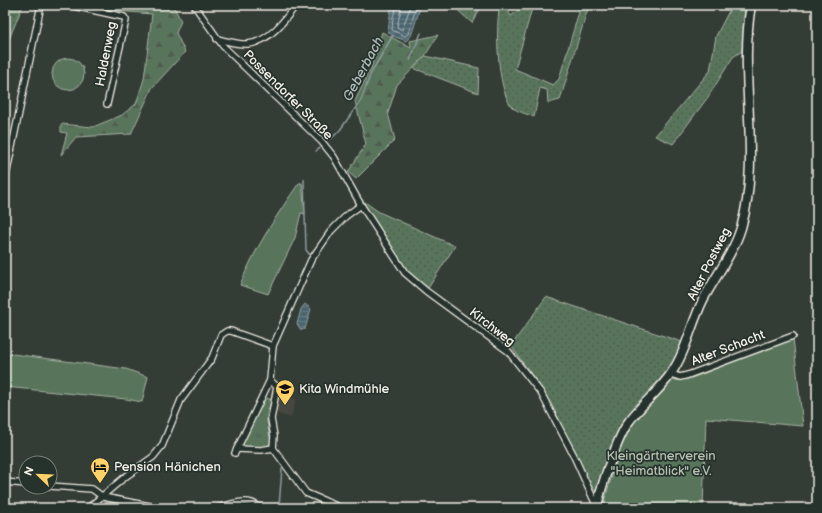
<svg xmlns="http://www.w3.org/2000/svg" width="822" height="513" viewBox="0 0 822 513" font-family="'Balsamiq Sans',sans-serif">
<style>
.built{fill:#454740}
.grass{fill:url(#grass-dots);stroke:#a6b2a2}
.forest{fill:url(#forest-firs);stroke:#a6b2a2}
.park{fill:url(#park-tufts);stroke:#a6b2a2}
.garden{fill:#59745b;stroke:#a6b2a2}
.water{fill:url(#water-rules);stroke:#8f9da0}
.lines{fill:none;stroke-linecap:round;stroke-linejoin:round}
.shore{stroke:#b0b9b8;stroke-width:1}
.stream{stroke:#8f9da0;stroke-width:1.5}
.street-casing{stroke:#f4f1e8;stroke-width:8}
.secondary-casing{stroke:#f4f1e8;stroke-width:11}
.street{stroke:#26332d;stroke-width:5.5}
.secondary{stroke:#26332d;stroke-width:8}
.labels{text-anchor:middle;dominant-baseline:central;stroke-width:3.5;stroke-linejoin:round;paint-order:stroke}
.street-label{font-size:13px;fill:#f4f1e8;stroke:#26332d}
.poi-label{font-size:13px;fill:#f4f1e8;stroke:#26332d;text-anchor:start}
.park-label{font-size:13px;fill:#b6bfb0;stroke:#26332d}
.water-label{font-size:14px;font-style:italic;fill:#b0b9b8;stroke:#26332d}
</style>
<defs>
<pattern id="grass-dots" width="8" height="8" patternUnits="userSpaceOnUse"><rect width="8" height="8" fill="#59745b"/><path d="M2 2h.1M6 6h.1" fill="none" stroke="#505c4f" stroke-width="1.8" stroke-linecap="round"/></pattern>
<pattern id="forest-firs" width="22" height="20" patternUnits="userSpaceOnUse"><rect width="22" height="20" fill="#59745b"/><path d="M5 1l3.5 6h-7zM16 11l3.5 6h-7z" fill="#505c4f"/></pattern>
<pattern id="park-tufts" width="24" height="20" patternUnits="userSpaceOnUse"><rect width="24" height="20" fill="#59745b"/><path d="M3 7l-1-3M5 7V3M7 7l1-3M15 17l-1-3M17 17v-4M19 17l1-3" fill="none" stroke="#505c4f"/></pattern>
<pattern id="water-rules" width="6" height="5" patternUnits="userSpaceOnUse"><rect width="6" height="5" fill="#4b6570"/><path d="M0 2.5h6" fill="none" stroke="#667c84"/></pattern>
</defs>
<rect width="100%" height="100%" fill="#343c36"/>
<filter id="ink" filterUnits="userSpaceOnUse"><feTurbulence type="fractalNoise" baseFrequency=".025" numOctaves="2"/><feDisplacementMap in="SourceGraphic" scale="8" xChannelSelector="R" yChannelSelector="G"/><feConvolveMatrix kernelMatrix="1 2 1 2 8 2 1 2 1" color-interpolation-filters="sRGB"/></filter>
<g filter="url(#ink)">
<!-- built -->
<polygon class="built" points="279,395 296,399 291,418 273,412"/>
<!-- grass -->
<g class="grass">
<polygon points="5,5 23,5 5,49"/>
<polygon points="455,5 482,5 472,23 454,7"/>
<path d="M500,5H508L507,9L511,16L520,9L521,5H533L515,69L553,85L559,79L581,5H589L560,100L548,103L547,90L540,88L534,117C528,114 517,112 512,107C497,90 495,27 500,5Z"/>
<polygon points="732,5 746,5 742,51 733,57 708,97 673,144 655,136 710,71 716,36"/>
<polygon points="425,56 479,68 478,93 413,68"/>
<polygon points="362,200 379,212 455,246 427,290 405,271"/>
<polygon points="546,297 682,342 669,372 624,422 618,432 599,490 596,491 592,488 574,449 562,429 558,417 552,409 542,389 511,346"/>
</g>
<!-- forest -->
<g class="forest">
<polygon points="104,5 173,5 181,21 176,33 185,52 152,88 131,134 76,137 61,155 67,133 61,132 61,124 93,127 122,115 136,104 144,79 152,14 105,10"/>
<polygon points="382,32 411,48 410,41 438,35 425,56 397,85 388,113 395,140 356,179 348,172 366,144 355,101 371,68"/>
</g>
<!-- park -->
<path class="park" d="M264,397L272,400C270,405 268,410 267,415C266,441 285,450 243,447V444Z"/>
<!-- garden -->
<g class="garden">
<circle cx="68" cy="74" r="16"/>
<path d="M299,183H302L305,214L301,213L295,238L268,294L240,285C255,248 276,216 299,183Z"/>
<polygon points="793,338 803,426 706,418 703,508 602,508 621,447 631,426 672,380 688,379 697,376"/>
<polygon points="5,353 126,369 148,377 142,402 126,399 5,387"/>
</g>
<!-- water -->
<g class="water">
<polygon points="395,5 421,5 411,36 406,41 393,36 388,32 391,8"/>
<polygon points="305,304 311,309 305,329 301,330 297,324 301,309"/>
</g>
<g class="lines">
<!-- shore -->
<g class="shore">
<polyline points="397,5 393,17 392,30 405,36 408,34 417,5"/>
<polyline points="402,5 397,27 402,30 411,5"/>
</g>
<!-- stream -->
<g class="stream">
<polyline points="410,60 421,33"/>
<polyline points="331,139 340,130 361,100 371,73 393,35"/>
<polyline points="316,151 320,148"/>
<polyline points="304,179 306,250 310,255"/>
<polyline points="279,506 282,469"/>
</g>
<defs>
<g id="street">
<polyline points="69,5 124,17 126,20 107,104"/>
<polyline points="194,5 223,46 322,142 334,157 361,205 405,273 426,291 508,351 541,393 573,454 597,507"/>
<path d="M217,39C227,41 238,45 248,44C269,42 285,20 296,5"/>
<polyline points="5,181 41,5"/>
<polyline points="671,374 680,377 688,375 793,336"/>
<polyline points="270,380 277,387 271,419 274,436 273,448"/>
<polyline points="273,448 306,493 341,508"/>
<polyline points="237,449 261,450 273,448"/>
<polyline points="235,453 270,380 273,346 311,260 331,231 346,216 361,205"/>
<polyline points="5,482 26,484"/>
<polyline points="50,486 92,489 103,497 160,508"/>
<polyline points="88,508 125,477 153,457 162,446 181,400 212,358 221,335 227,331 231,331 273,346"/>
<path d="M218,508C231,504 249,497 260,508"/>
</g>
<path id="secondary" d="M597,508C600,489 618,435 630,420C642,404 658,392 670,375C686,353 691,324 703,300C715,277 733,254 741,228C762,157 738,78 751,5"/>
</defs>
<!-- street casing -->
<use href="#street" class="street-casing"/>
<!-- secondary casing -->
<use href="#secondary" class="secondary-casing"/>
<!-- street -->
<use href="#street" class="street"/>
<!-- secondary -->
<use href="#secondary" class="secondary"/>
</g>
</g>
<!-- icons -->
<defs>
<symbol id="school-pin" viewBox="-11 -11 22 30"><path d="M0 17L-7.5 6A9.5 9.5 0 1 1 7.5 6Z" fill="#ffd166" stroke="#26332d"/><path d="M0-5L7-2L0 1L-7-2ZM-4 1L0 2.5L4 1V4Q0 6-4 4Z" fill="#111"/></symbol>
<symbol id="hotel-pin" viewBox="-11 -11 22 30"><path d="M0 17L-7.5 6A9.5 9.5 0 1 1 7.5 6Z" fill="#ffd166" stroke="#26332d"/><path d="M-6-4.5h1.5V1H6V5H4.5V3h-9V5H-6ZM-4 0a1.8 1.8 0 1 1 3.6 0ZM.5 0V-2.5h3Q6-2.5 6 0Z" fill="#111"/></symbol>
</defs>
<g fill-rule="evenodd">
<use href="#school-pin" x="274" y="378" width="22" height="30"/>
<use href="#hotel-pin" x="89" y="456" width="22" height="30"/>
</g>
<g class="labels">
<!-- street labels -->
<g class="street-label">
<text transform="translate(106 54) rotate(-79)">Haldenweg</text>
<text transform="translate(288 95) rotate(45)">Possendorfer Straße</text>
<text transform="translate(709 264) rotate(-63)">Alter Postweg</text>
<text transform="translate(492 327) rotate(38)">Kirchweg</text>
<text transform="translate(728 348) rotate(-21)">Alter Schacht</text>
</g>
<!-- poi labels -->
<g class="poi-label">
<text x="299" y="389">Kita Windmühle</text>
<text x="114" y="467">Pension Hänichen</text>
</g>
<!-- park labels -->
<g class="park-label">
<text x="661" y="456">Kleingärtnerverein<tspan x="661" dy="15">"Heimatblick" e.V.</tspan></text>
</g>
<!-- water labels -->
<g class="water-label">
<text transform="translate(363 69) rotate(-62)">Geberbach</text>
</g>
</g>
<!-- margin -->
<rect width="822" height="513" fill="none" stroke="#26332d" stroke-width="20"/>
<rect x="10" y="10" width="802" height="493" fill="none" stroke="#f4f1e8" stroke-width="1.5" filter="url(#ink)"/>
<!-- north arrow -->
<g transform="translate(38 475) rotate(293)"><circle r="19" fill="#26332d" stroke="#787f78"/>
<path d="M0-3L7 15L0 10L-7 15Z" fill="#ffd166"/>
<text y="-6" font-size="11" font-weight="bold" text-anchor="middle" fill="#f4f1e8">N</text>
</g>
</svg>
